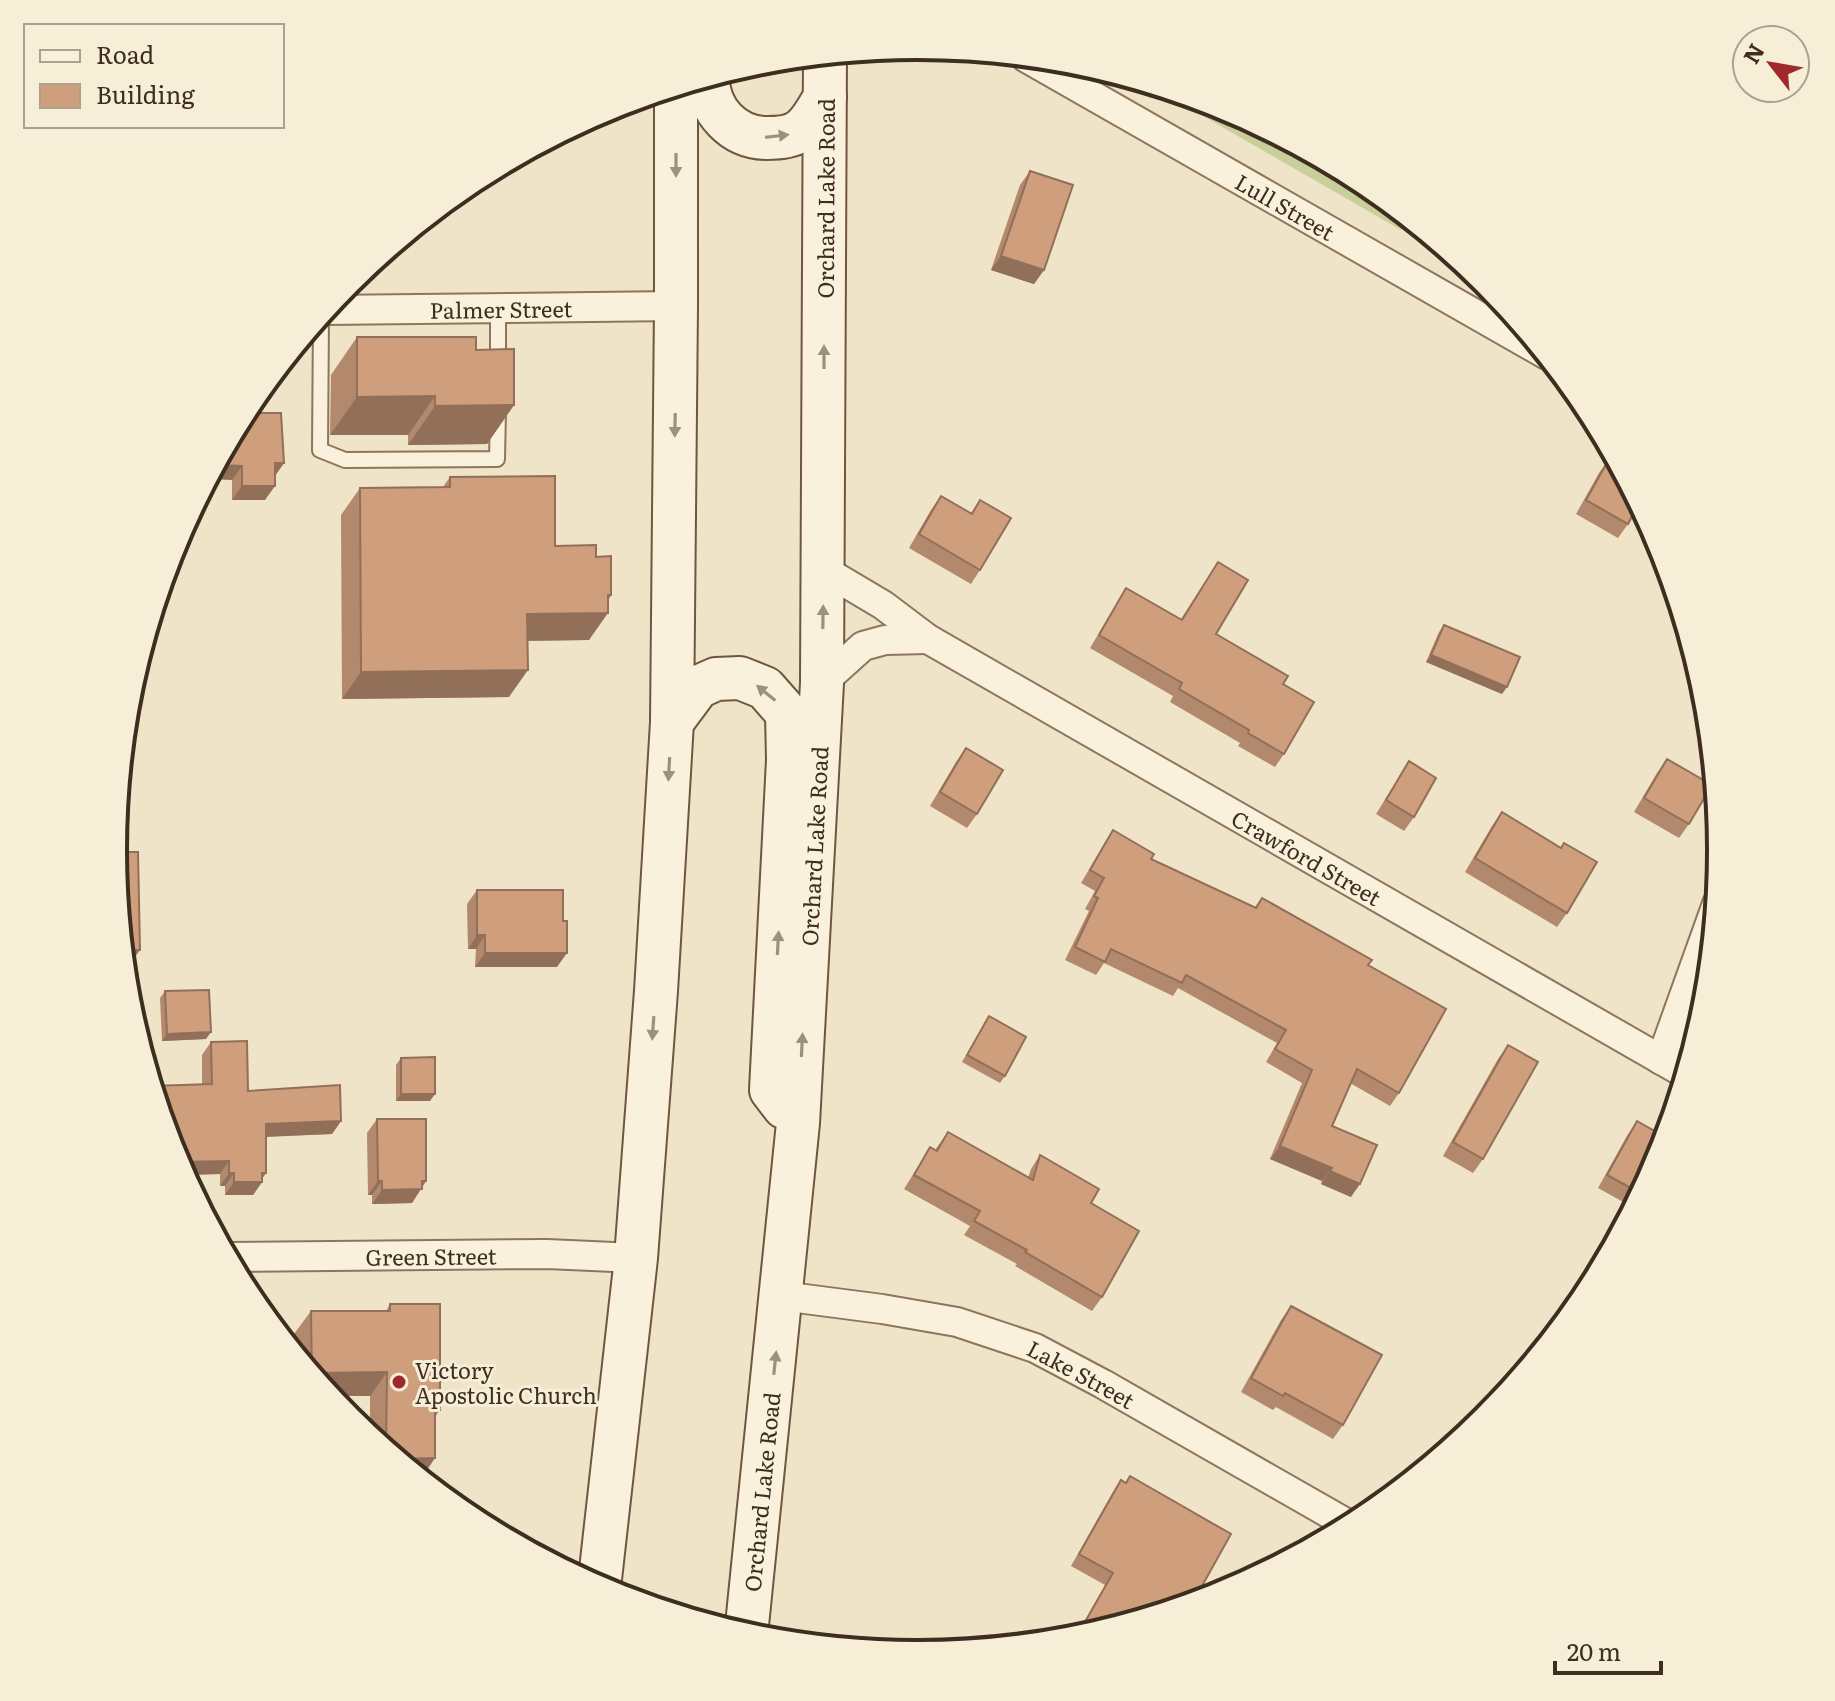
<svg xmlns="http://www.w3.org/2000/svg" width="1835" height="1701" viewBox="0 0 1835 1701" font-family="Literata,serif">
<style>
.green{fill:#c9cf9b}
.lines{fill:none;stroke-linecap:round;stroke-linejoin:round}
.service-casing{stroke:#8d765c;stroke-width:18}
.minor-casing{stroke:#8d765c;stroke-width:32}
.secondary-casing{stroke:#6f573f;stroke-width:46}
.service{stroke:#faf1dc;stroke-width:14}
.minor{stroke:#faf1dc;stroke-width:28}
.secondary{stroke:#faf1dc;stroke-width:42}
.wall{fill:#b2896c}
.shaded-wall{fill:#916f58}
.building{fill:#cf9f7d;stroke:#916f58;stroke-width:2}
.oneway{fill:#9c907e}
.poi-dot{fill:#9e2a2b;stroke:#f7eed8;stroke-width:3}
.labels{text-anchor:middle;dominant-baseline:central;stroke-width:6;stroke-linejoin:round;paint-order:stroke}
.street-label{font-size:22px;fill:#3d2e20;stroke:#f7eed8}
.poi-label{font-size:22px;fill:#3d2e20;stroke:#f7eed8;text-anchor:start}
.rim{fill:none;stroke:#3d2e20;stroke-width:4}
</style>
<rect width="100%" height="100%" fill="#f0e4c8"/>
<!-- green -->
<polygon class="green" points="1146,83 1226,107 1365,182 1408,217 1401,230"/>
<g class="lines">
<defs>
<g id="service">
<polyline points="321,315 320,450 345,460 497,459 498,410"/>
<polyline points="498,369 498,308"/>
</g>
<g id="minor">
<path id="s1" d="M1025,57L1547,355"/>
<path id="s2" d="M325,310L676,306"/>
<path id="s3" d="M824,570L883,605L928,639L1686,1074"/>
<polyline points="822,683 863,646 885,640 928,639"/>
<polyline points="1661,1060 1717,904"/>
<path id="s4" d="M227,1257L547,1254L636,1258"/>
<path id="s5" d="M782,1296L882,1309L957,1322L1035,1348L1103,1384L1351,1526"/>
</g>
<g id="secondary">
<path d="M708,78C708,111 734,138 767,138C777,138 790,137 798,132C810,125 818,108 825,97"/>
<polyline points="672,722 698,687 716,679 740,678 765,688 787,713 788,760 771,1090 784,1107"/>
<polyline points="599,1588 636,1258 656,991 672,722 676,306 676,87"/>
<path id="s6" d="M746,1635L798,1123L822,683L825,55"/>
</g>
</defs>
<!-- service casing -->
<use href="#service" class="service-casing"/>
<!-- minor casing -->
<use href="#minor" class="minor-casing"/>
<!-- secondary casing -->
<use href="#secondary" class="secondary-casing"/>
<!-- service -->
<use href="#service" class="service"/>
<!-- minor -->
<use href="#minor" class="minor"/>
<!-- secondary -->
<use href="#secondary" class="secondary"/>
</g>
<!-- wall -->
<g class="wall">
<polygon points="1030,171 1044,270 1034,284 991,270 1020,185"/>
<polygon points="357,337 476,350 514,405 487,444 408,445 408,435 330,435 331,375"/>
<polygon points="243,413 284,463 275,476 265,500 232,500 232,480"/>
<polygon points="1609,459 1628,524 1618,538 1576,514 1599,473"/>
<polygon points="450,477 555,546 596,557 611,595 589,640 527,641 509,697 342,699 341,515 360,488 443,487"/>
<polygon points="941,496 971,513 980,500 980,570 971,584 909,548 931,510"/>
<polygon points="1218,562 1216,634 1283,684 1284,754 1275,767 1238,746 1240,743 1170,702 1173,696 1090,648 1126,588 1181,619"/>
<polygon points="1444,625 1502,694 1426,662 1439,632"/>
<polygon points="966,748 977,814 967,828 930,806 956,762"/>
<polygon points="1667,759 1689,824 1679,838 1634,812 1657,773"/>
<polygon points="1409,761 1414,817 1404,831 1376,814"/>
<polygon points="1502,812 1560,848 1567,913 1557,927 1465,872 1492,826"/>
<polygon points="1113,830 1151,859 1255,907 1262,898 1368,965 1399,1093 1390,1106 1350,1083 1332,1126 1351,1197 1321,1184 1322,1181 1270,1159 1302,1083 1266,1062 1277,1043 1178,988 1173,996 1104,963 1096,975 1065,960 1089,911 1085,909 1095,891 1081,883 1104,844"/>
<polygon points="477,890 557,967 475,967 476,949 468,949 467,904"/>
<polygon points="165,991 206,1039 162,1041 160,998"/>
<polygon points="989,1016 1005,1076 1000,1083 962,1062"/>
<polygon points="211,1042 248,1091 341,1121 332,1134 266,1137 262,1182 253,1195 225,1195 225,1186 220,1186 220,1174 183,1175 174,1158 202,1085 202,1055"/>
<polygon points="1508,1045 1483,1159 1473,1173 1443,1156 1498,1059"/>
<polygon points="401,1058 430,1101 396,1101 396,1065"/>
<polygon points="377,1119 426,1181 412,1203 372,1204 372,1195 368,1195 367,1133"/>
<polygon points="1637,1121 1661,1159 1634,1208 1598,1188 1628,1134"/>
<polygon points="948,1132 1028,1178 1031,1169 1040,1155 1091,1203 1102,1297 1092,1311 1015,1266 1017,1264 964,1235 970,1226 904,1189 930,1147 935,1150"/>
<polygon points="390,1304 440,1410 435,1417 421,1479 370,1437 370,1396 330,1396 294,1353 294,1334 311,1311 386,1311"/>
<polygon points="1291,1306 1343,1425 1333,1439 1276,1407 1273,1410 1241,1392 1281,1320"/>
<polygon points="1121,1480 1192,1604 1083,1637 1077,1634 1105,1585 1071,1566 1113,1492"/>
</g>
<!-- shaded-wall -->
<g class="shaded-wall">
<polygon points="1001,256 1044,270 1034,284 991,270"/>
<polygon points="435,396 408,435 330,435 357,397"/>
<polygon points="514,405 487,444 408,445 435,406"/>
<polygon points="275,463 284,463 274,477"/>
<polygon points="216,465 242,466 232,480 208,479"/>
<polygon points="242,486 275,486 265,500 232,500"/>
<polygon points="159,592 167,592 162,599 157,599"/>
<polygon points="608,595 611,595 598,613 608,613 589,640 508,641 527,614"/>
<polygon points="1431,655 1507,687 1502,694 1426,662"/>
<polygon points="528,670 509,697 342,699 361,672"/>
<polygon points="477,935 485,935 476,949 468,949"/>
<polygon points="123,950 140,950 130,964 124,964"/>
<polygon points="485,953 567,953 557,967 475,967"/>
<polygon points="211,1032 206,1039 162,1041 167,1034"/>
<polygon points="401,1094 435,1094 430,1101 396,1101"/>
<polygon points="341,1121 332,1134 257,1137 266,1124"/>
<polygon points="1280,1146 1332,1168 1322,1181 1270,1159"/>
<polygon points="229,1161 220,1174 183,1175 176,1162"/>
<polygon points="1330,1171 1360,1184 1351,1197 1321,1184"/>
<polygon points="229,1173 234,1173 225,1186 220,1186"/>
<polygon points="262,1173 266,1173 260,1182 262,1182 253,1195 225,1195 234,1182"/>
<polygon points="378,1181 382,1181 372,1195 368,1195"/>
<polygon points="422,1181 426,1181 412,1203 372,1204 382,1190"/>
<polygon points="387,1372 370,1396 330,1396 311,1374"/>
<polygon points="435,1458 421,1479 396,1459"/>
</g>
<!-- building -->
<g class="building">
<polygon points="1030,171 1073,185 1044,270 1001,256"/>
<polygon points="357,337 476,337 476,350 514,349 514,405 435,406 435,396 357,397"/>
<polygon points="243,413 281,413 284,463 275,463 275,486 242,486 242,466 216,465"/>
<polygon points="1609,459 1619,465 1639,503 1628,524 1586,500"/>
<polygon points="555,476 555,546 596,545 596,557 611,556 611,595 608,595 608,613 527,614 528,670 361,672 360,488 450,487 450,477"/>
<polygon points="941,496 972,514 980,500 1011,518 980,570 919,534"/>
<polygon points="1218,562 1248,580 1216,634 1288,676 1283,684 1314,702 1284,754 1248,733 1249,730 1179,689 1182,683 1099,635 1126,588 1182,620"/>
<polygon points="167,566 167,592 159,592"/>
<polygon points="1444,625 1520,657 1507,687 1431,655"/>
<polygon points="966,748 1003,770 977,814 940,792"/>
<polygon points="1667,759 1712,785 1689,824 1644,798"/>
<polygon points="1409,761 1436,778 1414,817 1386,800"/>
<polygon points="1502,812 1561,848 1564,843 1597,862 1567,913 1475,858"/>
<polygon points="1113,830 1154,854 1151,859 1256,908 1262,898 1372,960 1368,965 1446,1009 1399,1093 1357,1069 1332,1126 1377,1145 1360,1184 1330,1171 1332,1168 1280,1146 1312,1070 1275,1049 1286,1030 1186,975 1182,983 1111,949 1105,962 1075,947 1098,898 1094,896 1104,878 1090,870"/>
<polygon points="113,849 119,849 119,852 138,852 140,950 123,950"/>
<polygon points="477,890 563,890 563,921 567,921 567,953 485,953 485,935 477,935"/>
<polygon points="209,990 211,1032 167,1034 165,991"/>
<polygon points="989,1016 1026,1037 1005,1076 967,1055"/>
<polygon points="247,1041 248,1091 340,1085 341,1121 266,1124 266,1173 262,1173 262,1182 234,1182 234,1173 229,1173 229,1161 176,1162 152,1086 212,1084 211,1042"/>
<polygon points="1508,1045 1538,1062 1483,1159 1453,1142"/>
<polygon points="435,1057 435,1094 401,1094 401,1058"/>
<polygon points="377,1119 426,1119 426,1181 422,1181 422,1189 382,1190 382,1181 378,1181"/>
<polygon points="1637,1121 1667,1138 1661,1159 1642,1194 1607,1175"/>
<polygon points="948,1132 1033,1180 1040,1155 1099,1189 1091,1203 1139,1231 1102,1297 1025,1252 1027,1250 974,1221 980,1211 914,1175 930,1147 937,1151"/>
<polygon points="390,1304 440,1304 440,1410 435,1410 435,1458 396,1459 386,1450 387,1372 312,1373 311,1311 390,1311"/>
<polygon points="1291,1306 1382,1355 1343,1425 1285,1393 1283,1396 1251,1378"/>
<polygon points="1130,1476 1231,1534 1192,1604 1101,1631 1085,1622 1113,1573 1079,1554 1121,1480 1126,1483"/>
</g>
<!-- one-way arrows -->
<defs><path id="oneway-solid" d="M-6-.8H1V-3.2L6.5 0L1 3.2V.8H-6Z" transform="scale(2)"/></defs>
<g class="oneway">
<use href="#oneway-solid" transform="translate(777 136) rotate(-7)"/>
<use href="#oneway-solid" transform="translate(676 165) rotate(90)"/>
<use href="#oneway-solid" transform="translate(824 357) rotate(-90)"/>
<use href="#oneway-solid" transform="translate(675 425) rotate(91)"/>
<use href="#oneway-solid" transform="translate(823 617) rotate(-89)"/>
<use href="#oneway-solid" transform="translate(766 693) rotate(-141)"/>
<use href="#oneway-solid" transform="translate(669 769) rotate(93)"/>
<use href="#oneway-solid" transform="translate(778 943) rotate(-87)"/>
<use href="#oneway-solid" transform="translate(653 1028) rotate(94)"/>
<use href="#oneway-solid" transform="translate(802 1045) rotate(-87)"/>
<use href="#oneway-solid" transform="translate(775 1363) rotate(-84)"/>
</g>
<!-- markers -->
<circle class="poi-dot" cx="399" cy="1382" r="8"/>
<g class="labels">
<!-- street labels -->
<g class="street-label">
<text stroke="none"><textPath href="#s6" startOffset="1440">Orchard Lake Road</textPath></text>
<text stroke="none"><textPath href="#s1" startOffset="300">Lull Street</textPath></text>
<text stroke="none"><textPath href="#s2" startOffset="176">Palmer Street</textPath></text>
<text stroke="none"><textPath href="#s6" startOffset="792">Orchard Lake Road</textPath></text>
<text stroke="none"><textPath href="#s3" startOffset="562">Crawford Street</textPath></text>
<text stroke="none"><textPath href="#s4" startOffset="204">Green Street</textPath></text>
<text stroke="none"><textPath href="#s5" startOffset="312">Lake Street</textPath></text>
<text stroke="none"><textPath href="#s6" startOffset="144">Orchard Lake Road</textPath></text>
</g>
<!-- poi labels -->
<g class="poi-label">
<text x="415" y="1369">Victory<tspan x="415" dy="25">Apostolic Church</tspan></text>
</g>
</g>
<!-- crop -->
<path d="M0 0H1835V1701H0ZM127 850a790 790 0 1 1 1580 0a790 790 0 1 1-1580 0Z" fill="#f7eed8" fill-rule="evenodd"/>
<path class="rim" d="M127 850a790 790 0 1 1 1580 0a790 790 0 1 1-1580 0Z"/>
<!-- legend -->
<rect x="24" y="24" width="260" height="104" fill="#f7eed8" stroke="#ada18e" stroke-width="2"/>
<rect x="40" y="50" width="40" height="12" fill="#faf1dc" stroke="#ada18e" stroke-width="2"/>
<text x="96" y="64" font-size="24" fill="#3d2e20">Road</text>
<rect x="40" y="84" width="40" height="24" fill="#cf9f7d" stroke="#ada18e" stroke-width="2"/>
<text x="96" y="104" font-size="24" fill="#3d2e20">Building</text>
<!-- north arrow -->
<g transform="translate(1771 64) rotate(301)"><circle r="38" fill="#f7eed8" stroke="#ada18e" stroke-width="2"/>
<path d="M0-6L14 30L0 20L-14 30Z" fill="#9e2a2b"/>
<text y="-12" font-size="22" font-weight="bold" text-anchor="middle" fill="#3d2e20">N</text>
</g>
<!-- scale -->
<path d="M1555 1661v12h106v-12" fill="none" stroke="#3d2e20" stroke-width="4"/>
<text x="1567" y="1661" font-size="24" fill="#3d2e20" stroke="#f7eed8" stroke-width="6" paint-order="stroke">20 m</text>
</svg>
